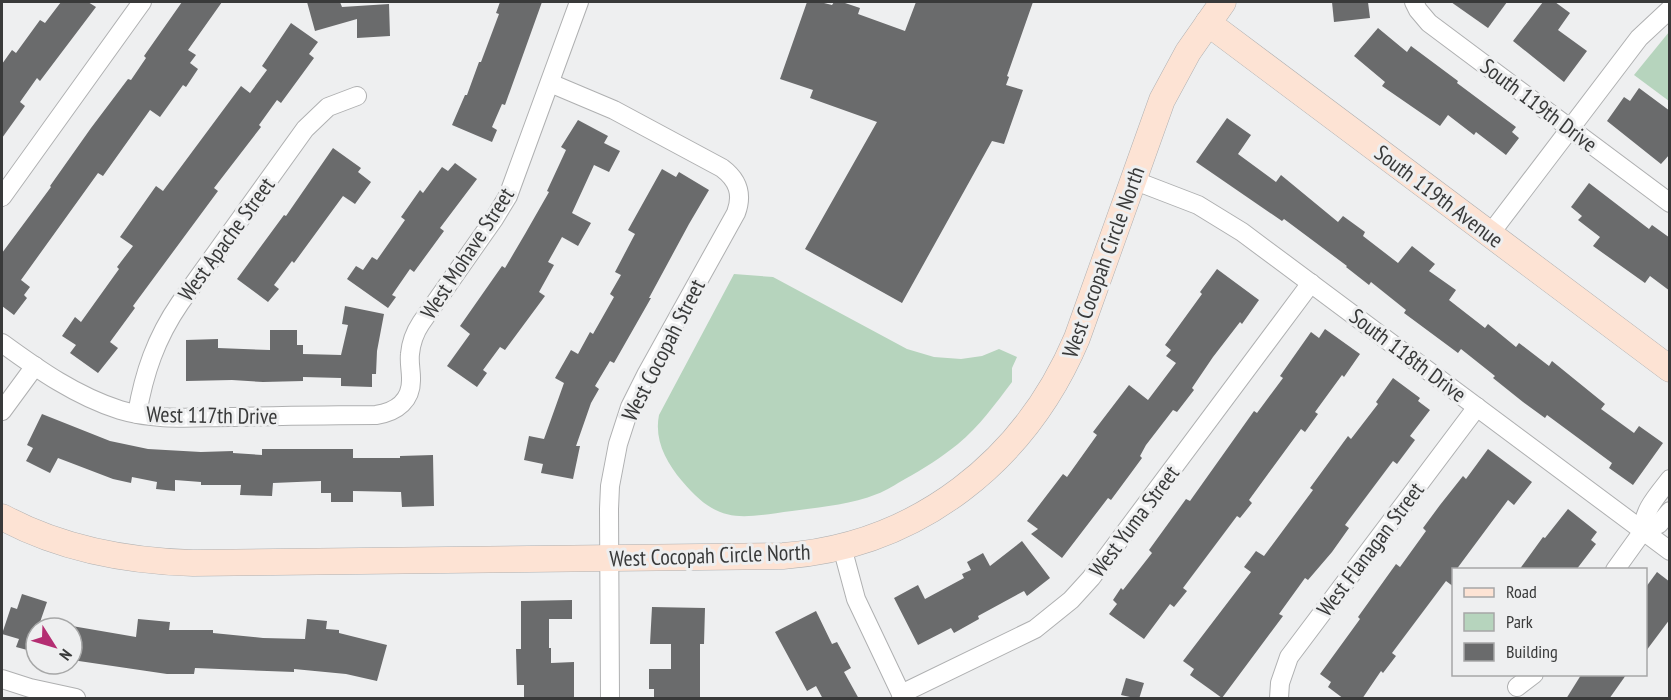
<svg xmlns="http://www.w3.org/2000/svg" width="1671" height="700" viewBox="0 0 1671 700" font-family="'PT Sans Narrow',sans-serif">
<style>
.green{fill:#b6d4bd}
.building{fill:#6a6b6c}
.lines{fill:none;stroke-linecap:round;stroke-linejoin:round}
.street-casing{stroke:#afb0b1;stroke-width:20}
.secondary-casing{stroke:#afb0b1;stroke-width:27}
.street{stroke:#fff;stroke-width:18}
.secondary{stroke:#fde3d4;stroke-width:26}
.labels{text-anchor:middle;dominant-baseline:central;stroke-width:6;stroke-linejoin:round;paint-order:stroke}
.street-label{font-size:22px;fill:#393a3a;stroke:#eeeff0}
</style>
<rect width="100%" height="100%" fill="#eeeff0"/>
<!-- green -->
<g class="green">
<polygon points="1669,32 1669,101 1634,75"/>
<path d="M734,274L773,277L907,349L934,357L961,359L982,356L999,349L1017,357L1012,368V382C996,403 979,427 958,444C942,457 923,469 905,479C896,484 886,491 877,494C850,505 820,507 792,511C739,518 719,525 682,481C666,462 654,440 659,415Z"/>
</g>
<!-- building -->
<g class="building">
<polygon points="61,2 88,2 96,7 40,81 37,78 20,102 25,106 2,138 2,64 12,50 16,53 40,20 45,23"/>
<polygon points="182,2 222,2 188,50 196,55 190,63 198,69 186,87 183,85 160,117 150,110 103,176 98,173 21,280 30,287 24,295 27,298 14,315 2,306 2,253 51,187 50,186 91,128 128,79 131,80 146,58 144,56"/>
<polygon points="307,2 340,2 342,7 389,4 390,36 357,38 357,19 315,31"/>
<polygon points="500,2 542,2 505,105 502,104 492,127 497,130 492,142 452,125 465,95 467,95 479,62 481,62 499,14 496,13"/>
<polygon points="807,2 820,2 832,5 834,2 842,2 860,8 858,14 905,31 916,2 1033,2 1007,76 1009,77 1006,85 1023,90 1004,144 992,141 902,303 805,249 877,122 810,98 813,90 780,79"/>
<polygon points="1332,2 1368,2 1370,18 1334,22"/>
<polygon points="1451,2 1507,2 1488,28"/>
<polygon points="1543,2 1555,2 1570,13 1558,30 1587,51 1564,82 1513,41"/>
<polygon points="291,23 318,42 309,54 314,58 281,103 277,100 259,125 261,127 214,188 218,191 133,306 135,308 110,342 118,348 98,373 70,353 76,345 62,336 75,317 81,322 119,269 117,267 133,246 120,237 156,186 163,191 241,86 250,93 267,70 262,66"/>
<polygon points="1378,28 1407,52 1411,46 1458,81 1457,83 1516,127 1512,132 1519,138 1506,155 1476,132 1474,135 1448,115 1440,126 1382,86 1385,82 1354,56"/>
<polygon points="1639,88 1670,111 1670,154 1661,164 1607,121 1624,97 1630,101"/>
<polygon points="1227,118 1251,135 1238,154 1276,182 1281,175 1338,222 1343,216 1365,232 1363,236 1398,263 1412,246 1435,264 1429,271 1456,290 1449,300 1485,328 1488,324 1516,347 1519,343 1549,366 1552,361 1605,404 1601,409 1634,433 1639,426 1663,443 1633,485 1609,468 1612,463 1547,415 1545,418 1523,402 1493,378 1495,376 1461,349 1458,353 1404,313 1406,310 1371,282 1369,285 1346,267 1347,266 1284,219 1282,221 1196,162"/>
<polygon points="578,120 608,136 604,143 620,151 609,172 594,165 572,213 591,223 578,246 562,237 548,262 554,265 539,292 545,296 505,350 500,347 483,370 487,373 477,387 447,366 470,334 460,326 502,266 505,268 525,234 549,192 547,191 566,150 561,147"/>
<polygon points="333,148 361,168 358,172 371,182 355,204 343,196 294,263 292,261 274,285 279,289 268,302 237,279 284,215 286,216"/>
<polygon points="455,163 477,179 440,228 444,231 414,272 410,269 392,295 396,297 388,308 347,279 356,266 363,270 372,257 377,260 405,220 401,217 420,190 423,193 442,167 448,171"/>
<polygon points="662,169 676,177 679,172 709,190 689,224 649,298 651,298 614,363 610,361 595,386 599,389 591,403 576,446 580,446 573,479 541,473 543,464 524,460 529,436 544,439 564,383 555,378 571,350 578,354 590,332 593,334 614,297 610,294 621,275 615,272 635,234 628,230"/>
<polygon points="1589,183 1649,229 1652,225 1670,238 1670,291 1650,276 1645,283 1593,246 1600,237 1578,220 1582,216 1571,207"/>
<polygon points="1217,269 1259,300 1242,324 1240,322 1213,357 1192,388 1194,390 1177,412 1173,410 1146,445 1140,456 1142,458 1131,473 1111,500 1108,498 1062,558 1031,534 1038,529 1027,521 1063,474 1067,477 1097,435 1093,432 1129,385 1148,400 1176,363 1166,356 1171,350 1165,345 1202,294 1200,292"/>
<polygon points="345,306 384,314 377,351 376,374 372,374 372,387 341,386 341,378 303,377 303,381 263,382 232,380 186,381 186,340 218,339 218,348 270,350 270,330 297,330 297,345 303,345 303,354 341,355 348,325 342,324"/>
<polygon points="1325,329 1360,354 1344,377 1342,375 1315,412 1318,414 1305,432 1301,429 1249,500 1252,503 1240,518 1237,516 1183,588 1187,591 1174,607 1170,604 1144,639 1109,614 1117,604 1113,600 1121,588 1123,590 1152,553 1149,550 1186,499 1190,501 1254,411 1257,413 1283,378 1280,376 1311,332 1319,338"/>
<polygon points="1393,378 1420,398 1418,401 1430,410 1410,436 1415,440 1397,464 1393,461 1345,525 1349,528 1332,552 1308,580 1305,578 1279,614 1283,616 1222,698 1190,675 1194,669 1183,661 1251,572 1244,567 1256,551 1264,556 1313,490 1310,488 1348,436 1351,439 1378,404 1376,402"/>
<polygon points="42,414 110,441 148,449 201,452 233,451 233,453 262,455 262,449 353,449 353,458 400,458 400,456 433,455 434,506 402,507 401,492 353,491 353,502 331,502 331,493 321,493 321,481 273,483 272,496 240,495 241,485 201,485 201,482 175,480 175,491 156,489 157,482 132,477 131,483 113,479 58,458 50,473 26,461 33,448 27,445"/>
<polygon points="1488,449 1532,482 1514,505 1508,500 1456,570 1454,570 1454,587 1446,581 1392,653 1396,656 1383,673 1381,671 1362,699 1344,699 1328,687 1331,682 1320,674 1360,619 1358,617 1396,564 1400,567 1426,531 1423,528 1440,505 1463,476 1466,479"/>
<polygon points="1568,509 1597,532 1591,540 1596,544 1576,570 1519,570 1543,537 1545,538"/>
<polygon points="1022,541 1050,578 1027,596 1024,591 978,616 979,619 954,633 951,628 918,645 894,598 918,585 925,599 964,578 962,574 971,570 967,562 983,553 990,566"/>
<polygon points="1657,572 1670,582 1670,619 1646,651 1646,587"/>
<polygon points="22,594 47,602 38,628 36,628 36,635 31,651 16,647 19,639 2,634 11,607 17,609"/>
<polygon points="572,600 572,619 549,619 549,648 551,648 551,663 574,662 574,699 524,699 524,685 517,685 516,649 521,649 521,601"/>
<polygon points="652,607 705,608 704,644 700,644 700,699 654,699 654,689 649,689 649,669 671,669 671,644 650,644"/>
<polygon points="816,611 832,644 837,642 851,668 844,672 859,699 823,699 816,686 807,691 775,632"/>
<polygon points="138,619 170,622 169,630 213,630 213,633 263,638 305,639 307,619 327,621 326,629 339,630 339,633 387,645 377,681 346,674 294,669 294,672 195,668 194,674 167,674 72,660 72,626 136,637"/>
<polygon points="1581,675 1626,675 1609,699 1566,699"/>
<polygon points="1126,678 1144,683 1139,699 1121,695"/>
</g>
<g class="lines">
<defs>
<g id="street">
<polyline points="1414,2 1418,10 1429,23 1670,203"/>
<path d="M550,83L614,110L722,168C738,180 743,194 736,213L647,373L630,407L618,444L610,486L609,509L610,698"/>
<polyline points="1133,180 1198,205 1242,232 1670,551"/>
<polyline points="2,197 142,2"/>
<polyline points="1490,234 1639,38 1670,9"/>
<path d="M2,343C39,370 76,396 120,410C156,421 194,417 230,417C279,416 327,415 376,415C397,412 412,400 411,378C411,370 409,362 410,354C411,343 415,332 421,323L494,219L508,196L579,2"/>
<polyline points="2,411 35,366"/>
<path d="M137,414C144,373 156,338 180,303L305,129L328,107L357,96"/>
<path d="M1643,531C1643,510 1657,496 1670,479"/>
<polyline points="842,547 856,599 903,698"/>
<polyline points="1615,570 1643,531 1659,524 1670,511"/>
<polyline points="2,679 30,688 76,698"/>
<polyline points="1517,687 1534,674"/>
<polyline points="901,694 1035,629 1071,600 1091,578 1311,283"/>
<polyline points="1279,698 1280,683 1289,657 1477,407"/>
</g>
<g id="secondary">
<polyline points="1208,23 1670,369"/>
<path d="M2,517C61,549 125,561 193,563L783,556C918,546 1025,461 1077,338L1162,100L1188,52L1223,2"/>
</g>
</defs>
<!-- street casing -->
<use href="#street" class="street-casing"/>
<!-- secondary casing -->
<use href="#secondary" class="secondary-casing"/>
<!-- street -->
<use href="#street" class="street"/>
<!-- secondary -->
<use href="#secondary" class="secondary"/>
</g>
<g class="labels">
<!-- street labels -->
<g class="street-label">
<text transform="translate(1539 105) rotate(37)">South 119th Drive</text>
<text transform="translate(1439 196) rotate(37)">South 119th Avenue</text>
<text transform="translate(226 239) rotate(-54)">West Apache Street</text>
<text transform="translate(467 253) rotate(-57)">West Mohave Street</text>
<text transform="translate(1103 262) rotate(-70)">West Cocopah Circle North</text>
<text transform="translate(663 350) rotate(-63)">West Cocopah Street</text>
<text transform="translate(1408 355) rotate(37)">South 118th Drive</text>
<text transform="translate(212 415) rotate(1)">West 117th Drive</text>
<text transform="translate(1134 521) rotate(-53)">West Yuma Street</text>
<text transform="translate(1370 549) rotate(-53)">West Flanagan Street</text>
<text transform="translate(710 555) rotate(-2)">West Cocopah Circle North</text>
</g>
</g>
<!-- border -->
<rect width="1671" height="700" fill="none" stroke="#393a3a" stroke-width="6"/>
<!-- legend -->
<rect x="1452" y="568" width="195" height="108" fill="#eeeff0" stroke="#a6a7a7" stroke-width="1.5"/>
<rect x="1464" y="588" width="30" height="9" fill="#fde3d4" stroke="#a6a7a7" stroke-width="1.5"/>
<text x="1506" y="598" font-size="18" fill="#393a3a">Road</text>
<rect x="1464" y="613" width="30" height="18" fill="#b6d4bd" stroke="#a6a7a7" stroke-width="1.5"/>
<text x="1506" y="628" font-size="18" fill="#393a3a">Park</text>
<rect x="1464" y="643" width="30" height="18" fill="#6a6b6c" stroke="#a6a7a7" stroke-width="1.5"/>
<text x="1506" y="658" font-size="18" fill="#393a3a">Building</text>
<!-- north arrow -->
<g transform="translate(54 646) rotate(127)"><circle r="28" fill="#eeeff0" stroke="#a6a7a7" stroke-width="1.5"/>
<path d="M0-4.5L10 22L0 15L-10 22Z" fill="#b42e72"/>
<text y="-9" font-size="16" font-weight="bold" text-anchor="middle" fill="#393a3a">N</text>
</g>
</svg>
